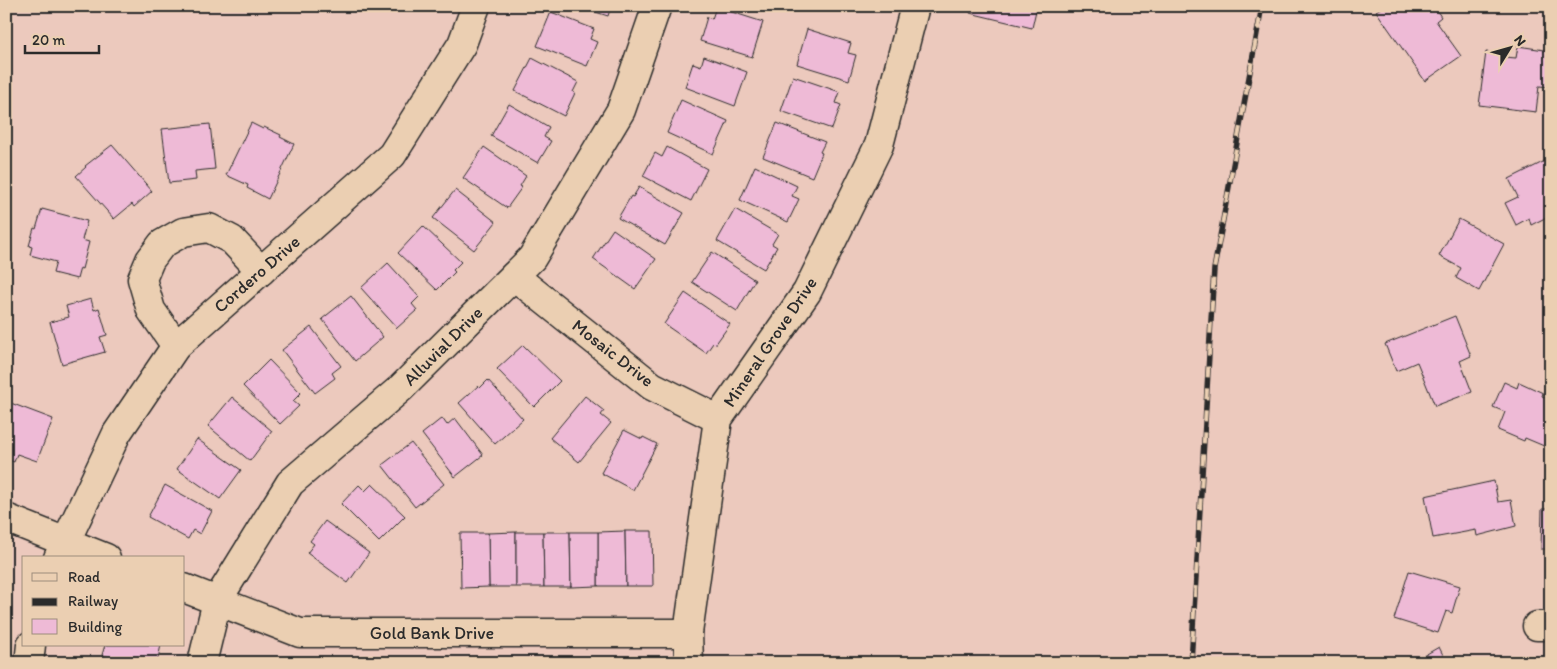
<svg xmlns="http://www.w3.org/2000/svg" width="1557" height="669" viewBox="0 0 1557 669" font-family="Itim,sans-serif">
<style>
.building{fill:#eebad6;stroke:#2b2b2b}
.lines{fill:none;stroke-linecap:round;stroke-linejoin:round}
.minor-casing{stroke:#2b2b2b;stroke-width:31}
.minor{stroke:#ebcfb2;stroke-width:28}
.rail-casing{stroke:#2b2b2b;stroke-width:5.5}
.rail{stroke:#ebcfb2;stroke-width:4;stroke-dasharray:11;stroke-linecap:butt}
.labels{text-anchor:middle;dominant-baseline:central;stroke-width:4;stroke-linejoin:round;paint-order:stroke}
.street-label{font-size:18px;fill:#2b2b2b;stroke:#ebcfb2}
</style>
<rect width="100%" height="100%" fill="#ecc9bd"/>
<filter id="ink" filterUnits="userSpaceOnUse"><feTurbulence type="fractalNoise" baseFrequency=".02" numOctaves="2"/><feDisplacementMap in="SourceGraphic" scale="10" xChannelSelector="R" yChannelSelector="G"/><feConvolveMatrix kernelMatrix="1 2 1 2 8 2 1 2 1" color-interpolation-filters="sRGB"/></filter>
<g filter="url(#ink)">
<!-- building -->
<g class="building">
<polygon points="577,6 611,6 608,16"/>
<polygon points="972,6 1037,6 1032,28 970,13"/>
<polygon points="1384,6 1434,6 1441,17 1436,21 1461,56 1425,81 1376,11"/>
<polygon points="716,7 763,22 752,57 700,41 707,17 712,19"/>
<polygon points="551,12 594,29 590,39 597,42 587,66 537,46"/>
<polygon points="807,29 851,43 848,53 856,55 849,80 797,64"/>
<polygon points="1518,46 1551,51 1551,87 1539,86 1536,112 1479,105 1486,52 1504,54 1504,57 1516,58"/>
<polygon points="704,56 747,72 735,106 685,87 693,63 701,66"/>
<polygon points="532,58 578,82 573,92 575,93 564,116 515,91"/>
<polygon points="793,76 840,92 836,103 841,105 832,129 781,111"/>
<polygon points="681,100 728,121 713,154 667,133"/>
<polygon points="509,104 549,127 544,137 551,141 538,163 491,136"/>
<polygon points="251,123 263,129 264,127 281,135 280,137 294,144 268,199 247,188 248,185 226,175"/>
<polygon points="777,123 825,142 820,152 822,153 812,177 763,157"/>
<polygon points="210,124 215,169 195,171 196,180 169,183 162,129"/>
<polygon points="112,145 152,191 134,207 132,204 114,219 76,176 86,167 85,166"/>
<polygon points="484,147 526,176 520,186 522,187 507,208 463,178"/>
<polygon points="667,147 707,169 691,201 643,176 655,153 662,157"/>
<polygon points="1551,158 1551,215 1531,225 1529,218 1516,225 1505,203 1518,197 1509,179"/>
<polygon points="755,166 797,186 792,196 799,199 788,222 740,200"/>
<polygon points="639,187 684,213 665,245 618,218 631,196 633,197"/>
<polygon points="455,190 496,222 474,250 433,218"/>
<polygon points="42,209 87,221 82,240 89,242 82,269 80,268 77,279 53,273 56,262 30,255 32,247 29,246 34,228 36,229"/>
<polygon points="735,209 778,234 772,244 777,247 764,269 717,241"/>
<polygon points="1459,219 1504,244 1479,291 1456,278 1461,268 1439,256"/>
<polygon points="423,226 461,262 453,270 455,272 437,290 398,253"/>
<polygon points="613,229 656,259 635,289 593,259"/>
<polygon points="712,252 755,280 737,311 692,282"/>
<polygon points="388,263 419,297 412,304 417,310 397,328 361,288"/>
<polygon points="685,293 730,324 715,345 713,343 706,353 664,324"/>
<polygon points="351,296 383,337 355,361 322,319"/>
<polygon points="91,299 94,310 99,308 107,335 100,337 105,352 62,364 50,322 69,317 66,306"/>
<polygon points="1455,316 1471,356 1460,361 1472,392 1435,406 1417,362 1396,371 1385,344"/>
<polygon points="311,327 341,366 332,373 335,378 315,393 282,350"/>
<polygon points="523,345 560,381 534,407 497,369"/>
<polygon points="269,360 301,393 293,401 299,406 280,424 243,386"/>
<polygon points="488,380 523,419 495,444 459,403 478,386 480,388"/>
<polygon points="1504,382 1517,388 1519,382 1543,393 1542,396 1551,400 1551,431 1544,446 1525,438 1524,441 1498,430 1505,412 1493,407"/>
<polygon points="585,396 604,411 601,415 611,423 579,462 550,438"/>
<polygon points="232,397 272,431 250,461 208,426"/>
<polygon points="8,402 53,419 37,461 17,454 14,462 6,459 6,407"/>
<polygon points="442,418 447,425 455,418 483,455 455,477 422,434"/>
<polygon points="624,430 642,439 643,437 657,444 633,490 601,473"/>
<polygon points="197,439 241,470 220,499 177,469"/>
<polygon points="411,443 444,484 415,507 382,465"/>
<polygon points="1494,481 1498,502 1511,500 1516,526 1477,536 1476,530 1433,538 1425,496"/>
<polygon points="372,484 405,516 379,542 341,504 359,485 365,491"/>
<polygon points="165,485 212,511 200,534 193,530 188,539 148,517"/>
<polygon points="1542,509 1551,509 1551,549 1541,549"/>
<polygon points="325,521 369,553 348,583 307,553 314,544 310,541"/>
<polygon points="625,531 626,586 598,586 598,532"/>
<polygon points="625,531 652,531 653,586 626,586"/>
<polygon points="516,532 516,587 489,587 488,533"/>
<polygon points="516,532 543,532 544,587 516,587"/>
<polygon points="543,532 570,532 571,587 544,587"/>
<polygon points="570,532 598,532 598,586 571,587"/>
<polygon points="460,533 488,533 489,587 461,588"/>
<polygon points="1409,571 1460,586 1452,613 1446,611 1438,633 1394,619"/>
<polygon points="105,645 161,645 157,663 138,663 102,655"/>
<polygon points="1439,647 1447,663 1411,663"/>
</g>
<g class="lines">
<defs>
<g id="minor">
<polyline points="514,276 652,386 718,419"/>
<polyline points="176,346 151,310 142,279 150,260 162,244 183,232 209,228 232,240 261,271"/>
<polyline points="6,518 106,558"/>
<polyline points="58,558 117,433 176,346 392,155 462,44 476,6"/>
<polyline points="184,588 300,633 688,633"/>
<polyline points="1537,626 1551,626"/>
<polyline points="29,663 31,645"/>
<polyline points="202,663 217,601 290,483 401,388 532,258 621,110 657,6"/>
<polyline points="689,663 688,633 718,419 807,292 879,145 915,6"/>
</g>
</defs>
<!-- minor casing -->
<use href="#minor" class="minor-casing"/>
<!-- minor -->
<use href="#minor" class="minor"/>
<defs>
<polyline id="rail" points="1191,663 1214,269 1262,6"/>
</defs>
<!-- rail casing -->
<use href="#rail" class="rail-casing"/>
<!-- rail -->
<use href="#rail" class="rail"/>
</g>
</g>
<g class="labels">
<!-- street labels -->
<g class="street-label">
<text transform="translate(257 274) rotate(-41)">Cordero Drive</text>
<text transform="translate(770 342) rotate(-56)">Mineral Grove Drive</text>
<text transform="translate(443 346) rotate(-45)">Alluvial Drive</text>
<text transform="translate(613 353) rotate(38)">Mosaic Drive</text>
<text x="432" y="633">Gold Bank Drive</text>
</g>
</g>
<!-- margin -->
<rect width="1557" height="669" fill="none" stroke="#ebcfb2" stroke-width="25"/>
<rect x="12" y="12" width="1532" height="644" fill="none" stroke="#2b2b2b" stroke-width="2" filter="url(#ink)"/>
<!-- legend -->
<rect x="22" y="556" width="162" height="90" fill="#ebcfb2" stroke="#9e8d7c"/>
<rect x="32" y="573" width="25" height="8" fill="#ebcfb2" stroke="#9e8d7c"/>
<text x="68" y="582" font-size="15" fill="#2b2b2b">Road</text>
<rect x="32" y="598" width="25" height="8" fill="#2b2b2b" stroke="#9e8d7c"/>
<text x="68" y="606" font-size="15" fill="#2b2b2b">Railway</text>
<rect x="32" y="619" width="25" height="15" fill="#eebad6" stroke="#9e8d7c"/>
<text x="68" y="632" font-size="15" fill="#2b2b2b">Building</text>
<!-- north arrow -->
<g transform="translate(1510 48) rotate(53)" stroke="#ebcfb2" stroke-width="4" paint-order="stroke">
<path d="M0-4L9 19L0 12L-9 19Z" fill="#2b2b2b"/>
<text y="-8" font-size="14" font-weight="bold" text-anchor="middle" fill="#2b2b2b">N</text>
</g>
<!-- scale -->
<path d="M25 45v8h74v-8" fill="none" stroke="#2b2b2b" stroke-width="2.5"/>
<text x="32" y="45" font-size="15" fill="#2b2b2b" stroke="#ebcfb2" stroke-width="4" paint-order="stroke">20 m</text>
</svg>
